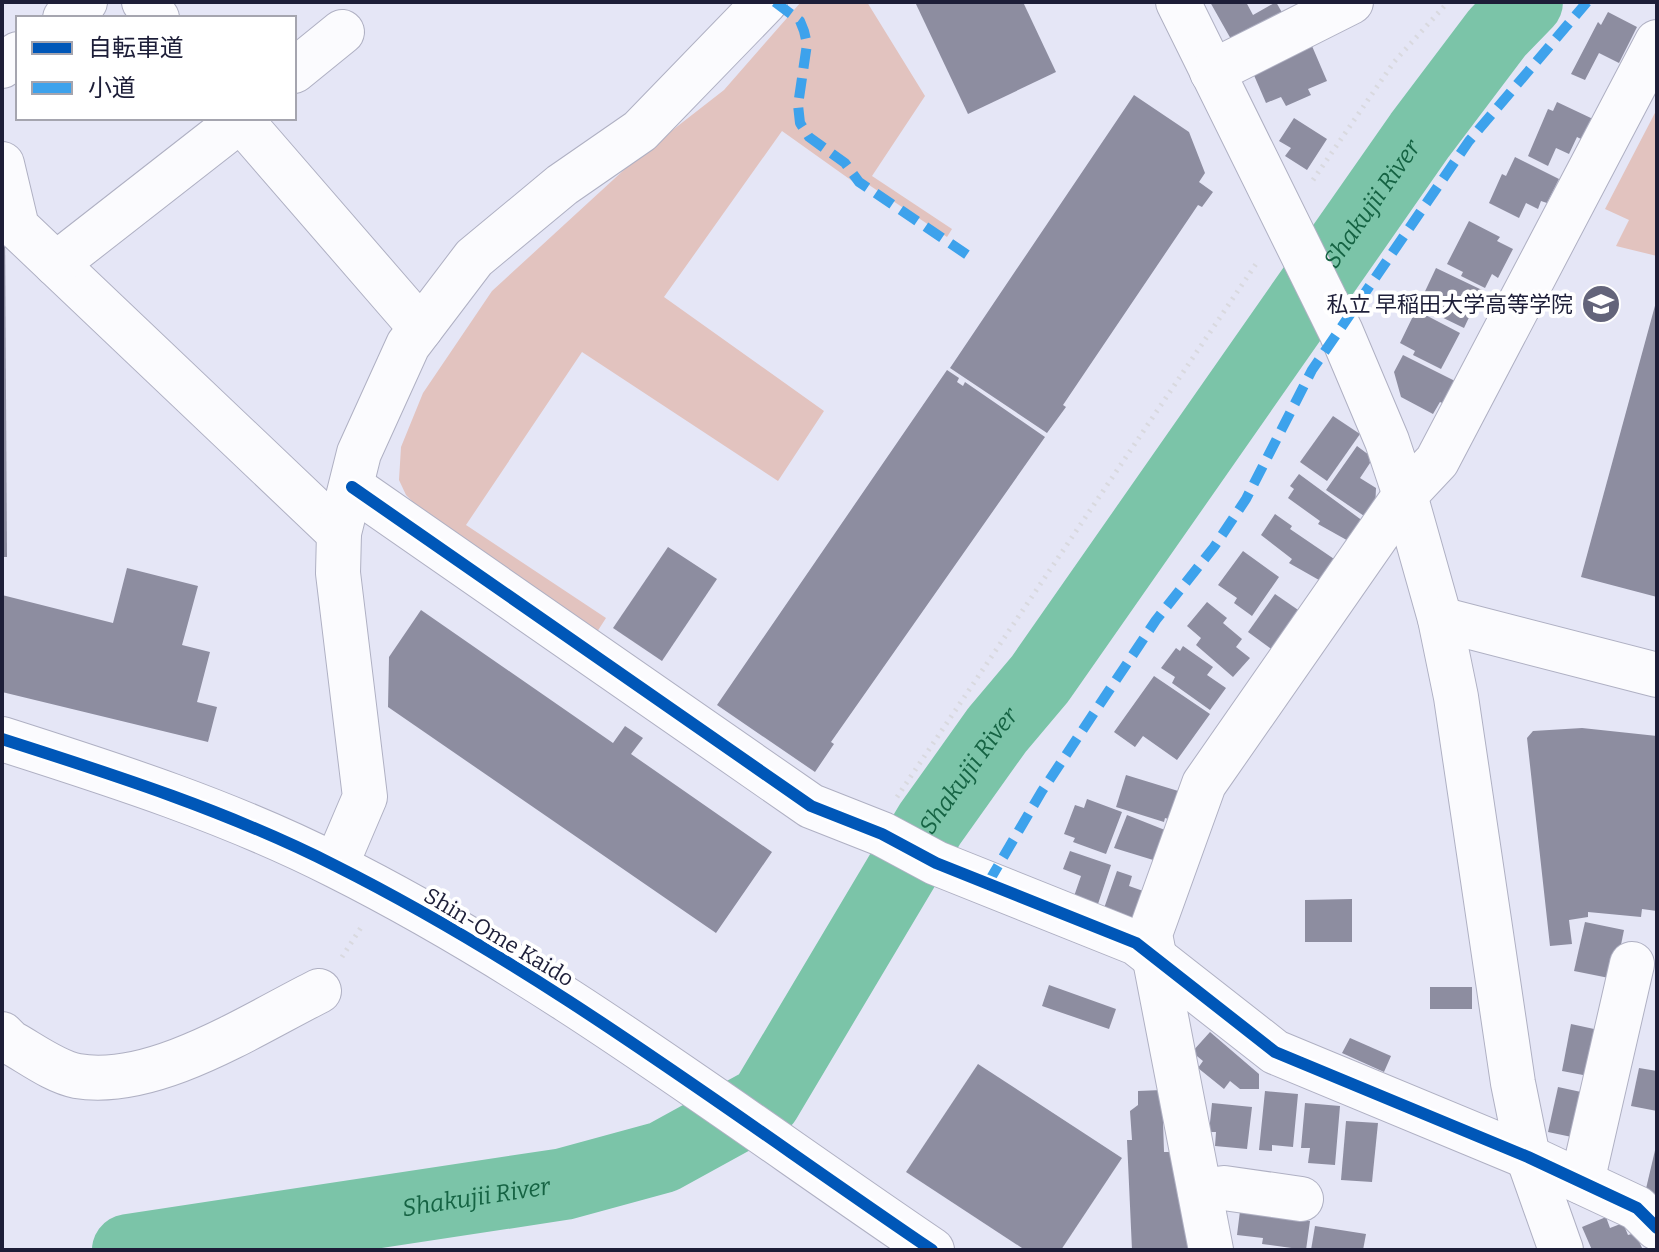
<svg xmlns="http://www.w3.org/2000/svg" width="1659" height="1252" viewBox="0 0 1659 1252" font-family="Bitter,'Noto Sans JP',serif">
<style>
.green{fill:#e2c3bf}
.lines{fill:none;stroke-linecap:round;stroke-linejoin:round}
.river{stroke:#7bc4a8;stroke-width:72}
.building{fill:#8d8da0}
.minor-casing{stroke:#afb0c3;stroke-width:46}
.major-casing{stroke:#afb0c3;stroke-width:46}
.path{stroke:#d9d9df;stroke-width:5;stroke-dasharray:2 6;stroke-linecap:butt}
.minor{stroke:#fbfbfe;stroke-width:44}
.major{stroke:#fbfbfe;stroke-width:44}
.quiet{stroke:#3da2ec;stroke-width:10;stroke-dasharray:20 10;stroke-linecap:butt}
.cycleway-casing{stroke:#fff;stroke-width:17}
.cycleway{stroke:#0057b8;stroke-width:12}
.labels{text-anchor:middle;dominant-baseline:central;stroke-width:8;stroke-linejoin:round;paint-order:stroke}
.poi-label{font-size:22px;fill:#1d1e38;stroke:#fff;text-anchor:end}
.street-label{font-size:22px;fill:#1d1e38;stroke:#fff}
.water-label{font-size:24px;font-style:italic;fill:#156343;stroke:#fff}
</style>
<rect width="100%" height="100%" fill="#e5e6f6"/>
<!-- green -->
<g class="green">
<polygon points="801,2 867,2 925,96 872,176 952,229 947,237 866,183 862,188 782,131 664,297 824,411 778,481 582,352 466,525 606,618 597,632 439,528 406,495 399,480 401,447 423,393 492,291 638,157 724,90"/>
<polygon points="1657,109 1657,256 1616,246 1629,220 1605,209"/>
</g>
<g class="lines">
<!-- river -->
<path class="river" id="s1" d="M128,1250L564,1184L663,1157L765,1101L930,824L997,730L1040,679L1420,135L1497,33L1527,2"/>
</g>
<!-- building -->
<g class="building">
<polygon points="915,2 1023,2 1056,72 968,114"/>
<polygon points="1210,2 1246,2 1253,15 1276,2 1288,23 1236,48"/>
<polygon points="1608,12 1637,27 1619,63 1599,53 1585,80 1571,74 1598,22 1601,25"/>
<polygon points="1312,46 1327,81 1308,89 1311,95 1286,106 1281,97 1266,103 1253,73"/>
<polygon points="1134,95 1189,132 1205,173 1199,182 1213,192 1202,207 1198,205 1063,405 1066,407 1047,433 950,368"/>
<polygon points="1557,102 1593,119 1583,140 1577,137 1569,154 1556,148 1548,166 1528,156 1548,109 1553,111"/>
<polygon points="1294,118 1327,139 1307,170 1285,156 1291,148 1279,141"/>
<polygon points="1515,157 1559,179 1547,203 1541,201 1538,209 1526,203 1519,218 1489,203 1502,174 1506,176"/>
<polygon points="1469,221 1500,237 1497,241 1513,249 1498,278 1492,274 1485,288 1461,276 1463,272 1447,264"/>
<polygon points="2,229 5,229 7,557 2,557"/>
<polygon points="1436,268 1482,290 1464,328 1433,313 1435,310 1420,302"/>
<polygon points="1656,302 1657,302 1657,597 1581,577"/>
<polygon points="1416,310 1460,333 1441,369 1413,355 1415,351 1400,343"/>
<polygon points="1403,355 1461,384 1449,406 1440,402 1433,414 1401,397 1394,372"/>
<polygon points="947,370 959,378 957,382 963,386 965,382 1045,437 831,742 834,744 815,772 717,705"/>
<polygon points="1333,416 1360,434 1327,481 1300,462"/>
<polygon points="1357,446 1369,455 1370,463 1360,478 1376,488 1375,511 1370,520 1326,490"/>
<polygon points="1299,474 1367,524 1352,543 1318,524 1320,521 1288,498 1294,489 1290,486"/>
<polygon points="1275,514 1292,526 1290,529 1340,563 1326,584 1289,563 1292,559 1261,535"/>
<polygon points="668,547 717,579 662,661 613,628"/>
<polygon points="1243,551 1279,577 1252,616 1234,603 1237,598 1218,585"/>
<polygon points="127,568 198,586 182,645 210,652 197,702 217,707 208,742 2,692 2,595 113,623"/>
<polygon points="1275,594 1304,614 1274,651 1248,632"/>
<polygon points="1207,602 1227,618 1223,623 1242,639 1236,647 1250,658 1233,677 1196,645 1201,638 1187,626"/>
<polygon points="421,610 613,743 625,726 643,738 631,754 772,852 716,933 388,707 389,657"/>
<polygon points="1183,646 1213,667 1207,675 1226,688 1210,710 1172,683 1175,677 1161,668 1176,648 1180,651"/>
<polygon points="1154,676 1210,714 1177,760 1143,736 1135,747 1114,732"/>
<polygon points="1582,728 1657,736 1657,911 1642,909 1641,917 1588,912 1588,917 1569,920 1572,944 1550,946 1527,738 1533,731"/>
<polygon points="1126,775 1188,794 1179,822 1165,818 1164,822 1116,807"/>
<polygon points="1087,799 1122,812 1106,854 1073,842 1075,838 1064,834 1075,805 1084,808"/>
<polygon points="1127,815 1175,834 1163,863 1114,848"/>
<polygon points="1070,851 1111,865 1095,913 1071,905 1081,876 1063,869"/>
<polygon points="1117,871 1132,876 1129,886 1149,893 1137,927 1102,914"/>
<polygon points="1352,899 1352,942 1305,942 1305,900"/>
<polygon points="1585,922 1624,930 1614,979 1574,971"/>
<polygon points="1049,985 1116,1009 1109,1029 1042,1006"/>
<rect x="1430" y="987" width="42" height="22"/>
<polygon points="1571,1024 1608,1032 1599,1078 1562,1071"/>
<polygon points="1210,1032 1259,1074 1259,1089 1240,1089 1230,1081 1224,1089 1198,1068 1203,1061 1192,1052"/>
<polygon points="1350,1038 1391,1056 1384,1072 1342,1053"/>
<polygon points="978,1064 1122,1158 1061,1250 1025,1250 906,1172"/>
<polygon points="1639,1068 1657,1071 1657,1111 1631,1106"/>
<polygon points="1558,1087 1595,1095 1586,1140 1548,1132"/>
<polygon points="1162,1090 1164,1152 1177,1152 1196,1250 1132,1250 1127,1140 1132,1140 1130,1111 1138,1105 1138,1091"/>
<polygon points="1265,1091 1298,1094 1293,1147 1272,1145 1272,1151 1259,1150"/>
<polygon points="1212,1103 1252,1107 1247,1149 1215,1146 1216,1132 1209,1132"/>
<polygon points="1305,1103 1340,1106 1335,1165 1308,1163 1310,1148 1301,1148"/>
<polygon points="1346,1121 1378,1123 1372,1182 1341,1180"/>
<polygon points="1656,1146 1657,1146 1657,1196 1645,1193"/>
<polygon points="1240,1211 1310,1221 1306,1250 1262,1244 1263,1238 1237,1235"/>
<polygon points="1606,1217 1610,1228 1623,1223 1628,1235 1635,1233 1643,1250 1592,1250 1582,1227"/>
<polygon points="1315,1226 1366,1234 1363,1250 1311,1250"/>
</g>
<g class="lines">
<defs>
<g id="minor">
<polyline points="144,2 157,18"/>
<polyline points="1178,2 1341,332 1387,441 1405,495 1440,619 1456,697 1513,1083 1528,1157 1561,1250"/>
<polyline points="65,18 85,2"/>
<polyline points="2,66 18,54"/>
<polyline points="294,71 342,32"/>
<polyline points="1212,72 1351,2"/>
<polyline points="239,118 421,328"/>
<polyline points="2,164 17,227 339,533"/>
<polyline points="56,264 243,118"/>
<polyline points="352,487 811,806 882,834 936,863 1136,943 1275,1052 1528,1157 1637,1208 1657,1228"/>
<polyline points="1440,619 1657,675"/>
<polyline points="336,865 365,797 338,573 339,533 359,453 408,345 474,258 562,185 640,131 765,2"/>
<path d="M2,1034L10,1042C30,1053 55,1072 77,1076C154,1089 251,1025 319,991"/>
<polyline points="1582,1182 1632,964"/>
<polyline points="1200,1191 1224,1188 1301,1199"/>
<polyline points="1211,1250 1150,934 1204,784 1405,495 1437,461 1657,42"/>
</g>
<path id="major" d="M2,739C115,775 230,812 336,866C547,972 737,1118 932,1250"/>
</defs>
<!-- minor casing -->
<use href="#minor" class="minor-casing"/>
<!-- major casing -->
<use href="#major" class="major-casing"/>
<!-- path -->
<g class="path">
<polyline points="1313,180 1394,62 1448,2"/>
<polyline points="897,797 1258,261"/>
<polyline points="342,957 362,926"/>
</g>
<!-- minor -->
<use href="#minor" class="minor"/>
<!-- major -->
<use href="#major" class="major"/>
<!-- quiet -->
<g class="quiet">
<polyline points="775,2 800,21 804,31 807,44 798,105 800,123 809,137 845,163 859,182 969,256"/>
<polyline points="988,883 1042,791 1156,620 1214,547 1246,499 1312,370 1469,141 1587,2"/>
</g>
<defs>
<g id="cycleway">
<polyline points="352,487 811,806 882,834 936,863 1136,943 1275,1052 1528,1157 1637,1208 1657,1228"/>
<path d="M2,739C115,775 230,812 336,866C547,972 737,1118 932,1250"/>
</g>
</defs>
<!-- cycleway casing -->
<use href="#cycleway" class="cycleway-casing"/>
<!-- cycleway -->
<use href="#cycleway" class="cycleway"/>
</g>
<!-- icons -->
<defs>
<symbol id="school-disc" viewBox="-11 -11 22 22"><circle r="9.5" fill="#63647a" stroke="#fff"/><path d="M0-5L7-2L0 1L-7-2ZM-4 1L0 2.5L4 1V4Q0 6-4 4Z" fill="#fff"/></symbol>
</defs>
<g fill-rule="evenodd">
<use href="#school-disc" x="1579" y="282" width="44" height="44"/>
</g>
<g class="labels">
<!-- poi labels -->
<g class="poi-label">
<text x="1573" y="304">私立 早稲田大学高等学院</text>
</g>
<!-- street labels -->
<g class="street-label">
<text transform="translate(499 937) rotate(31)">Shin-Ome Kaido</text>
</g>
<!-- water labels -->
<g class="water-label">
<text stroke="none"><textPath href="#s1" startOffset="1744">Shakujii River</textPath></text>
<text stroke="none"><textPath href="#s1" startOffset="1048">Shakujii River</textPath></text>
<text stroke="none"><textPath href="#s1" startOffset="352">Shakujii River</textPath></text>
</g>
</g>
<!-- border -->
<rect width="1659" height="1252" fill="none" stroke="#1d1e38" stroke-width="8"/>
<!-- legend -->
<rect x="16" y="16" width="280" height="104" fill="#ffffff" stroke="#a5a5af" stroke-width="2"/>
<rect x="32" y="42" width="40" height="12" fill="#0057b8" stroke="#a5a5af" stroke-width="2"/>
<text x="88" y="56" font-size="24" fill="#1d1e38">自転車道</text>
<rect x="32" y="82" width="40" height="12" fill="#3da2ec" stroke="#a5a5af" stroke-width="2"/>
<text x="88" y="96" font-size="24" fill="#1d1e38">小道</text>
</svg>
